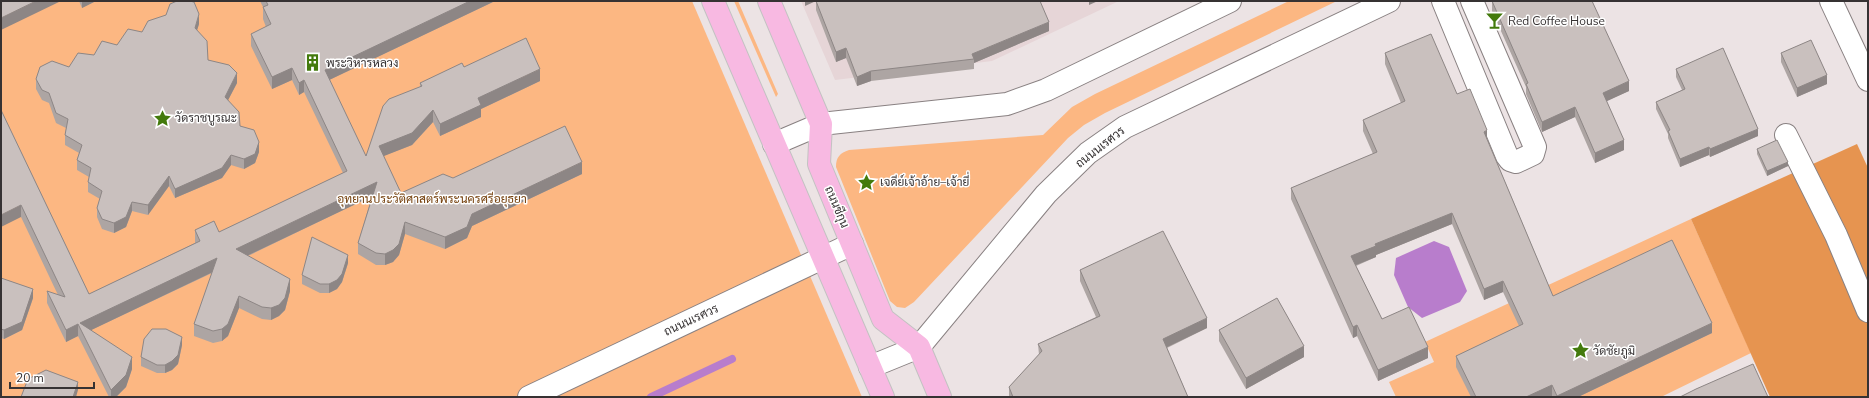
<svg xmlns="http://www.w3.org/2000/svg" width="1869" height="398" viewBox="0 0 1869 398" font-family="'Nunito Sans',Sarabun,sans-serif">
<style>
.built{fill:#e6d5d7}
.green{fill:#fcb782}
.forest{fill:#e69450}
.water{fill:#b87dcc}
.lines{fill:none;stroke-linecap:round;stroke-linejoin:round}
.stream{stroke:#b87dcc;stroke-width:8}
.minor-casing{stroke:#898182;stroke-width:24}
.major-casing{stroke:#c3c2c2;stroke-width:24}
.minor{stroke:#fff;stroke-width:22}
.major{stroke:#f8b9e2;stroke-width:22}
.wall{fill:#ada5a3}
.shaded-wall{fill:#8d8685}
.building{fill:#c9c0be;stroke:#8d8685}
.labels{text-anchor:middle;dominant-baseline:central;stroke-width:3;stroke-linejoin:round;paint-order:stroke}
.poi-label{font-size:12px;fill:#363233;stroke:#fff;text-anchor:start}
.street-label{font-size:12px;fill:#363233;stroke:#fff}
.park-label{font-size:12px;fill:#75400c;stroke:#fff}
</style>
<rect width="100%" height="100%" fill="#ece3e4"/>
<!-- built -->
<polygon class="built" points="801,1 1119,1 992,61 835,80"/>
<!-- green -->
<g class="green">
<polygon points="1,1 692,1 862,397 1,397"/>
<polygon points="734,1 738,1 778,94 776,97"/>
<path d="M1289,1H1337L1105,113L1084,125L1068,138L914,302L905,308L897,307L890,301L836,167C836,157 840,153 849,150L1043,135L1072,107L1095,94Z"/>
<polygon points="1691,219 1751,353 1661,397 1396,397 1389,382 1434,362 1425,342"/>
</g>
<!-- forest -->
<polygon class="forest" points="1857,144 1868,168 1868,397 1770,397 1691,219"/>
<!-- water -->
<polygon class="water" points="1434,241 1449,247 1467,291 1460,302 1422,318 1408,307 1394,275 1396,258"/>
<g class="lines">
<!-- stream -->
<polyline class="stream" points="651,397 732,359"/>
<defs>
<g id="minor">
<polyline points="1443,1 1507,156 1510,160 1516,162 1533,154 1535,147 1472,1"/>
<polyline points="1831,1 1868,80"/>
<polyline points="1786,135 1836,235 1868,311"/>
<polyline points="774,144 821,124 1007,104 1046,90 1230,1"/>
<polyline points="870,367 919,347 1046,194 1088,153 1125,127 1389,1"/>
<polyline points="529,397 852,244"/>
</g>
<g id="major">
<polyline points="713,1 883,397"/>
<polyline points="769,1 821,124 819,164 883,319 919,347 940,397"/>
</g>
</defs>
<!-- minor casing -->
<use href="#minor" class="minor-casing"/>
<!-- major casing -->
<use href="#major" class="major-casing"/>
<!-- minor -->
<use href="#minor" class="minor"/>
<!-- major -->
<use href="#major" class="major"/>
</g>
<!-- wall -->
<g class="wall">
<polygon points="79,1 96,1 82,8"/>
<polygon points="260,1 495,1 329,80 366,156 420,87 420,83 464,67 540,81 481,109 481,117 440,136 433,122 412,145 383,156 401,193 453,178 582,174 472,226 467,238 445,249 405,234 399,255 393,262 385,265 376,265 358,254 358,243 372,196 248,256 290,291 285,310 279,316 271,320 262,319 239,308 228,336 222,341 213,343 194,336 194,324 212,273 91,330 132,369 126,387 116,397 109,397 78,336 66,342 47,303 47,291 58,295 21,217 1,110 89,294 195,243 195,230 219,232 343,173 304,92 299,95 292,80 272,89 251,46 251,34 266,27 263,19 263,7"/>
<polygon points="816,1 1049,31 974,63 974,69 871,81 857,86 846,58 836,62 816,10"/>
<polygon points="1492,1 1629,91 1606,101 1624,150 1595,163 1575,117 1542,132 1526,94 1526,87 1492,11"/>
<polygon points="199,24 197,30 208,60 237,83 228,100 240,126 259,152 255,163 244,169 231,165 222,178 175,198 169,186 148,215 132,211 126,227 114,233 102,229 97,217 97,208 100,199 88,192 88,182 89,177 77,170 77,160 79,153 65,145 65,135 66,128 56,123 49,103 42,100 36,89 36,79 69,67 94,55 117,45 142,32"/>
<polygon points="1385,53 1457,94 1487,139 1553,296 1712,333 1578,397 1552,397 1552,396 1549,397 1471,397 1456,367 1456,356 1519,326 1503,292 1484,300 1452,224 1376,255 1376,257 1356,266 1382,319 1428,358 1378,381 1357,336 1353,338 1291,199 1291,188 1373,154 1363,131 1363,120 1401,103 1385,64"/>
<polygon points="1781,53 1827,84 1797,97 1781,62"/>
<polygon points="1676,69 1758,136 1710,157 1709,155 1680,167 1668,138 1668,134 1656,109 1656,102 1682,90 1676,77"/>
<polygon points="1757,149 1788,166 1767,176 1757,154"/>
<polygon points="348,263 342,282 337,289 329,293 320,293 302,284 302,275"/>
<polygon points="1080,270 1207,328 1167,348 1188,397 1009,397 1009,387 1039,355 1038,344 1096,317 1080,281"/>
<polygon points="1,278 33,298 22,330 4,339 1,338"/>
<polygon points="1219,330 1304,357 1246,389 1219,341"/>
<polygon points="182,345 178,364 172,370 165,373 157,373 141,366 141,357"/>
</g>
<!-- shaded-wall -->
<g class="shaded-wall">
<polygon points="36,1 61,1 1,30 1,18"/>
<polygon points="82,1 96,1 82,8"/>
<polygon points="470,1 495,1 325,82 325,70"/>
<polygon points="805,1 816,1 805,6"/>
<polygon points="1089,1 1098,1 1089,5"/>
<polygon points="199,14 199,24 195,37 195,28"/>
<polygon points="1049,22 1049,31 974,63 974,59 972,54"/>
<polygon points="846,48 846,58 836,62 836,52"/>
<polygon points="292,68 292,80 272,89 272,77"/>
<polygon points="540,69 540,81 481,109 481,117 440,136 440,124 478,98"/>
<polygon points="871,71 871,81 857,86 857,77"/>
<polygon points="237,73 237,83 225,106 225,97"/>
<polygon points="1827,75 1827,84 1797,97 1797,88"/>
<polygon points="304,80 304,92 299,95 299,83"/>
<polygon points="1629,81 1629,91 1603,103 1603,93"/>
<polygon points="1575,107 1575,117 1542,132 1542,122"/>
<polygon points="433,110 433,122 412,145 379,158 379,146"/>
<polygon points="1758,129 1758,136 1710,157 1710,149"/>
<polygon points="1487,130 1487,141 1484,132"/>
<polygon points="1624,140 1624,150 1595,163 1595,153"/>
<polygon points="259,142 259,152 255,163 244,169 244,159"/>
<polygon points="1709,147 1709,155 1680,167 1680,159"/>
<polygon points="231,155 231,165 222,178 175,198 175,189"/>
<polygon points="582,162 582,174 472,226 467,238 445,249 445,237 472,214"/>
<polygon points="1788,162 1788,166 1767,176 1767,171"/>
<polygon points="169,176 169,186 148,215 148,205"/>
<polygon points="377,182 377,194 236,261 236,249"/>
<polygon points="132,202 132,211 126,227 114,233 114,223"/>
<polygon points="21,205 21,217 1,227 1,215"/>
<polygon points="1452,213 1452,224 1376,255 1376,257 1351,267 1351,256 1375,244"/>
<polygon points="405,222 405,234 399,255 393,262 385,265 385,254"/>
<polygon points="348,255 348,263 342,282 337,289 329,293 329,284"/>
<polygon points="217,258 217,270 83,334 80,323"/>
<polygon points="290,279 290,291 285,310 279,316 271,320 271,308"/>
<polygon points="1503,281 1503,292 1484,300 1484,289"/>
<polygon points="33,289 33,298 22,330 4,339 4,330"/>
<polygon points="239,296 239,308 228,336 222,341 222,329"/>
<polygon points="1207,318 1207,328 1163,349 1163,339"/>
<polygon points="1712,323 1712,333 1578,397 1557,397 1557,396"/>
<polygon points="78,324 78,336 66,342 66,330"/>
<polygon points="1357,325 1357,336 1353,338 1353,327"/>
<polygon points="182,337 182,345 178,364 172,370 165,373 165,365"/>
<polygon points="1304,346 1304,357 1246,389 1246,378"/>
<polygon points="1428,347 1428,358 1378,381 1378,370"/>
<polygon points="132,357 132,369 126,387 116,397 111,397 111,390"/>
<polygon points="78,382 78,390 76,397 73,397"/>
<polygon points="1552,385 1552,396 1549,397 1526,397"/>
</g>
<!-- building -->
<g class="building">
<polygon points="1,1 36,1 1,18"/>
<polygon points="177,1 189,1 194,2 199,14 195,28 207,41 208,60 229,65 237,73 225,97 239,112 240,126 254,130 259,142 255,154 244,159 231,155 222,168 175,189 169,176 148,205 132,202 126,217 114,223 102,219 97,208 102,191 88,182 91,168 77,160 82,145 65,135 68,119 56,113 49,93 42,90 36,79 40,67 52,61 69,67 78,53 94,55 102,41 117,45 128,29 142,32 148,21 166,15 170,4"/>
<polygon points="266,1 470,1 325,70 366,156 383,106 389,99 422,86 420,83 462,63 464,67 526,38 540,69 478,98 481,105 440,124 433,110 412,133 379,146 401,193 443,174 453,178 565,126 582,162 472,214 467,227 445,237 405,222 399,244 393,250 385,254 376,253 358,243 377,182 236,249 290,279 285,298 279,305 271,308 262,307 239,296 228,324 222,329 213,331 194,324 217,258 80,323 132,357 126,375 111,390 78,324 66,330 47,291 65,297 21,205 1,215 1,110 89,294 200,241 195,230 214,221 219,232 347,171 304,80 299,83 292,68 272,77 251,34 271,24 263,7 268,5"/>
<polygon points="816,1 1040,1 1049,22 972,54 974,59 871,71 857,77 846,48 836,52"/>
<polygon points="1492,1 1592,1 1629,81 1603,93 1624,140 1595,153 1575,107 1542,122 1526,84 1528,83"/>
<polygon points="1431,34 1457,94 1470,89 1487,130 1484,132 1553,296 1672,240 1712,323 1557,396 1552,385 1526,397 1476,397 1456,356 1523,324 1503,281 1484,289 1452,213 1375,244 1376,246 1351,256 1382,319 1409,307 1428,347 1378,370 1357,325 1353,327 1291,188 1377,152 1363,120 1405,101 1385,53"/>
<polygon points="1811,40 1827,75 1797,88 1781,53"/>
<polygon points="1723,48 1758,129 1710,149 1709,147 1680,159 1668,131 1670,130 1656,102 1685,89 1676,69"/>
<polygon points="1777,140 1788,162 1767,171 1757,149"/>
<polygon points="1163,231 1207,318 1163,339 1188,397 1013,397 1009,387 1042,351 1038,344 1100,316 1080,270"/>
<polygon points="312,237 348,255 342,274 337,280 329,284 320,284 302,275"/>
<polygon points="1,278 33,289 22,322 4,330 1,329"/>
<polygon points="1277,298 1304,346 1246,378 1219,330"/>
<polygon points="152,329 166,329 182,337 178,355 172,361 165,365 157,365 141,357 144,339"/>
<polygon points="1753,364 1768,397 1680,397 1696,389"/>
<polygon points="46,370 78,382 73,397 21,397 28,379"/>
</g>
<!-- icons -->
<defs>
<symbol id="bar-bare" viewBox="-9 -9 18 18"><path d="M-6-5H6L.8 .8V4.5H3.5V6h-7V4.5H-.8V.8Z" fill="#437a0c" stroke="#fff" stroke-width="2.5" paint-order="stroke"/></symbol>
<symbol id="building-bare" viewBox="-9 -9 18 18"><path d="M-4-6H4V6H1V3H-1V6H-4ZM-2.5-4.3h1.7v1.8h-1.7ZM.8-4.3h1.7v1.8H.8ZM-2.5-1h1.7V.8h-1.7ZM.8-1h1.7V.8H.8Z" fill="#437a0c" stroke="#fff" stroke-width="2.5" paint-order="stroke"/></symbol>
<symbol id="sight-bare" viewBox="-9 -9 18 18"><path d="M0-6L1.8-2.2L6-1.7L2.9 1.2L3.7 5.4L0 3.3L-3.7 5.4L-2.9 1.2L-6-1.7L-1.8-2.2Z" fill="#437a0c" stroke="#fff" stroke-width="2.5" paint-order="stroke"/></symbol>
</defs>
<g fill-rule="evenodd">
<use href="#bar-bare" x="1482" y="8" width="25" height="25"/>
<use href="#building-bare" x="300" y="50" width="25" height="25"/>
<use href="#sight-bare" x="150" y="106" width="25" height="25"/>
<use href="#sight-bare" x="854" y="170" width="25" height="25"/>
<use href="#sight-bare" x="1568" y="338" width="25" height="25"/>
</g>
<g class="labels">
<!-- poi labels -->
<g class="poi-label">
<text x="1508" y="21">Red Coffee House</text>
<text x="326" y="63">พระวิหารหลวง</text>
<text x="175" y="118">วัดราชบูรณะ</text>
<text x="880" y="182">เจดีย์เจ้าอ้าย–เจ้ายี่</text>
<text x="1593" y="351">วัดชัยภูมิ</text>
</g>
<!-- street labels -->
<g class="street-label">
<text transform="translate(1100 147) rotate(-38)">ถนนนเรศวร</text>
<text transform="translate(837 207) rotate(67)">ถนนชีกุน</text>
<text transform="translate(691 320) rotate(-25)">ถนนนเรศวร</text>
</g>
<!-- park labels -->
<g class="park-label">
<text x="432" y="199">อุทยานประวัติศาสตร์พระนครศรีอยุธยา</text>
</g>
</g>
<!-- border -->
<rect width="1869" height="398" fill="none" stroke="#363233" stroke-width="4"/>
<!-- scale -->
<path d="M10 382v6h84v-6" fill="none" stroke="#363233" stroke-width="2"/>
<text x="16" y="382" font-size="12" fill="#363233" stroke="#ffffff" stroke-width="3" paint-order="stroke">20 m</text>
</svg>
